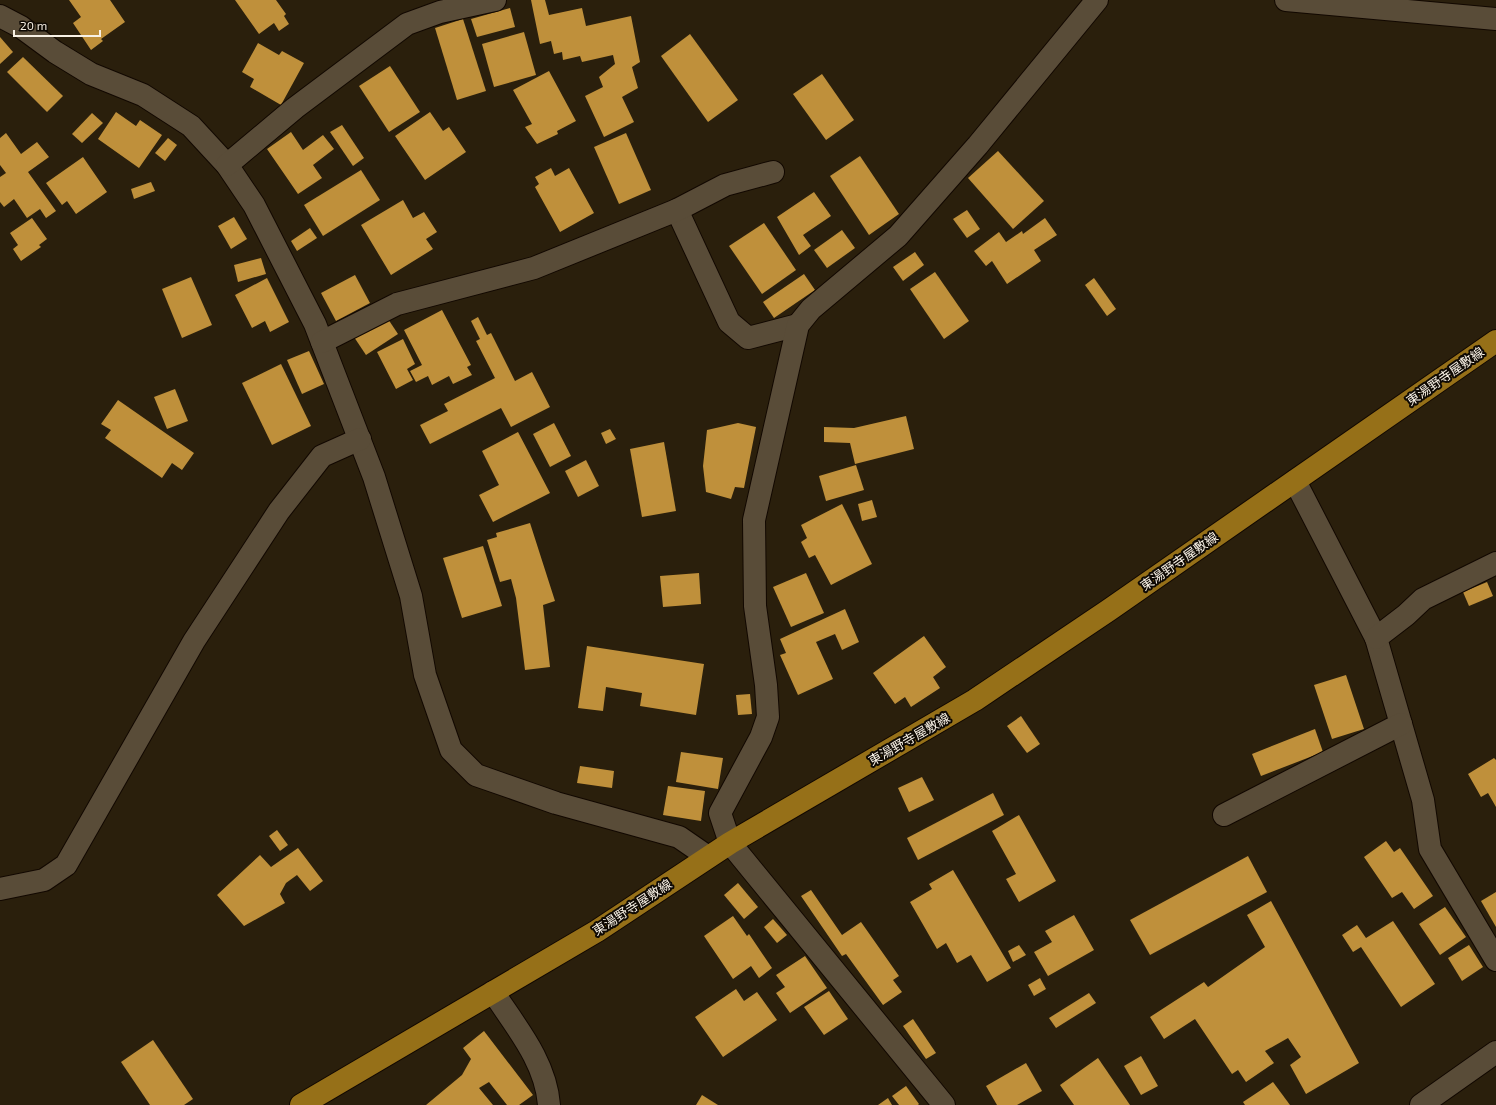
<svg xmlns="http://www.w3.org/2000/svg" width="1496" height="1105" viewBox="0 0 1496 1105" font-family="'Exo 2','Noto Sans JP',sans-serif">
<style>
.building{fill:#bf903b}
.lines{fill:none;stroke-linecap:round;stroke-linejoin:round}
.minor-casing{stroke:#120800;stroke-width:24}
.major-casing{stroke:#120800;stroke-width:24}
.minor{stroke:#594c38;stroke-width:22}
.major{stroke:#967018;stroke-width:22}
.labels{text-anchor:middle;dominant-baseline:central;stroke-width:4;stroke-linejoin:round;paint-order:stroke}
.street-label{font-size:13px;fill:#f8f1e5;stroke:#0e0903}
</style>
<rect width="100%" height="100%" fill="#2a1f0c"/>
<!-- building -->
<g class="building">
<polygon points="69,0 110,0 125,22 101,39 103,41 91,50 73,23 81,17"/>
<polygon points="235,0 276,0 286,14 284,16 289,24 279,31 274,23 259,34"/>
<polygon points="531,0 545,0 549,15 582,8 586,26 631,16 640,62 632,67 638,88 622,97 634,122 604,137 585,96 603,87 599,77 615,64 613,55 582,62 580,56 563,60 562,52 554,54 551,41 540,44"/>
<polygon points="510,8 515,27 477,37 471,19"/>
<polygon points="463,19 486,91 457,100 435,28"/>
<polygon points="524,32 536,75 494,87 482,44"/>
<polygon points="690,34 738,100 708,122 661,56"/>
<polygon points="0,37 13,52 0,64"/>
<polygon points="258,43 279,55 282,51 304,63 281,105 250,87 254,79 242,72"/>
<polygon points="23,57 63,96 47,112 7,72"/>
<polygon points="390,66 420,112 389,132 359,86"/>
<polygon points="549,71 576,121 557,131 558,134 537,144 525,127 532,124 513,90"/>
<polygon points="822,74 854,120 826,140 793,94"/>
<polygon points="116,112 136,126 140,120 162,135 139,168 98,139"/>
<polygon points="430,112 443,131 449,127 466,152 425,180 395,136"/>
<polygon points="92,113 103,123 82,143 72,134"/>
<polygon points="342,125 364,158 353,166 330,132"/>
<polygon points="291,132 303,150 323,135 334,149 313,165 322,178 298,194 267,149"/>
<polygon points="6,133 21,154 37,142 49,157 28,172 56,211 46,218 40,209 27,218 14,199 4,207 0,202 0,177 6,173 0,165 0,138"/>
<polygon points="626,133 651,190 619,204 594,147"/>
<polygon points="168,138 177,145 165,161 155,153"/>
<polygon points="998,151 1044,201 1013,229 968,178"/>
<polygon points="860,156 899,214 869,235 830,176"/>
<polygon points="83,157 107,192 76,214 67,201 62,205 46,183"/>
<polygon points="551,168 555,176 569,168 594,213 560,232 535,187 539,184 535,177"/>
<polygon points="361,170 380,200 323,236 304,205"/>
<polygon points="151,182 155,191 134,199 131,189"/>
<polygon points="814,192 831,216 803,235 811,246 799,255 777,217"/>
<polygon points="403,200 413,218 424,212 437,232 426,239 433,249 391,275 361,225"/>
<polygon points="967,210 980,229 967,238 953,219"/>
<polygon points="234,217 247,239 231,249 218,226"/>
<polygon points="32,218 47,239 39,245 41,247 21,261 13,249 18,245 10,233"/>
<polygon points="1045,218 1057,235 1034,250 1041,261 1007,284 992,261 986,266 974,251 999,232 1006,242 1022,231 1023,234"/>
<polygon points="764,223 796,270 762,294 729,246"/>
<polygon points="310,228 317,238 297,251 291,241"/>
<polygon points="842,230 855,248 827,268 814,250"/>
<polygon points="915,252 924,265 903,281 893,267"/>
<polygon points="261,258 266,274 238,282 234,265"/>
<polygon points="935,272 969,321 944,339 910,289"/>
<polygon points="804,274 815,290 774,318 763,302"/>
<polygon points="355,275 370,303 336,321 321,293"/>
<polygon points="191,277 212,325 182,338 162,289"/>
<polygon points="267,278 289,322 270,332 265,321 252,328 235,295"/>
<polygon points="1094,278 1116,309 1107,316 1085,285"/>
<polygon points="442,310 471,365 467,367 472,375 453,384 449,376 432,385 428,376 416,382 410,371 422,365 404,330"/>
<polygon points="386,316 398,334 366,355 354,337"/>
<polygon points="478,317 487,335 491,333 515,381 532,372 550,407 511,427 501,408 430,444 420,425 448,411 444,404 495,378 476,341 480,339 471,321"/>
<polygon points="403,339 415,364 407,369 413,380 396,389 377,352"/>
<polygon points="309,351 324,384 302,394 287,360"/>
<polygon points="281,364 311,426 272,445 242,383"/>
<polygon points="175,389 188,421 167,429 154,397"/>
<polygon points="118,400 194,453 182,470 172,463 162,478 105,438 111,430 101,424"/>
<polygon points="906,416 914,449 855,464 850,443 824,442 824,427 854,428"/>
<polygon points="554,423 571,456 550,467 533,434"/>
<polygon points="738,423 756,427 744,488 735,487 731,499 706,492 703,466 707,430"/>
<polygon points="610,429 616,439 606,444 601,433"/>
<polygon points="518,432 550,493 493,522 479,495 499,485 482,451"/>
<polygon points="664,442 676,511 642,517 630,449"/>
<polygon points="586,460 599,486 578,497 565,471"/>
<polygon points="856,465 864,490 826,501 819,476"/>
<polygon points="872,500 877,517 862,521 858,504"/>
<polygon points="842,504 872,564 831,585 815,555 809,558 801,542 807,538 801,525"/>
<polygon points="530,523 555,601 543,605 550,667 525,670 516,598 511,579 500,582 487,540 497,537 496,533"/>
<polygon points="483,546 502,606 462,618 443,558"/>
<polygon points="699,573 701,604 663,607 660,576"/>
<polygon points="806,573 824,613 791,627 773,587"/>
<polygon points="1487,582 1493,596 1469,606 1463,592"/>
<polygon points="845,609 859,642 842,650 835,634 816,642 833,679 798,695 780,655 786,653 780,639"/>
<polygon points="924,636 946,667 933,677 940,688 911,707 905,697 895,704 873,673"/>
<polygon points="587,646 704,664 696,715 640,706 642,693 606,687 603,711 578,708"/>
<polygon points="1346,675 1364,729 1332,739 1314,685"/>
<polygon points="750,694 752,714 738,715 736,695"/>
<polygon points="1021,716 1040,744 1027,753 1007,726"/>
<polygon points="1315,729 1323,752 1261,776 1252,754"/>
<polygon points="681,752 723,758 718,789 676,782"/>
<polygon points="1494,758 1496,760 1496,807 1488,793 1481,797 1468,774"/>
<polygon points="580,766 614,771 612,788 577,783"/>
<polygon points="922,777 934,800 909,812 898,788"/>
<polygon points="668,786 705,791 701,821 663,815"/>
<polygon points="993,793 1004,815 918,860 907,838"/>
<polygon points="1019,815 1056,881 1019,902 1006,879 1016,874 992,831"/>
<polygon points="277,830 288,845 280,851 269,836"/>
<polygon points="1386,841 1394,852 1400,848 1433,896 1414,909 1402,892 1392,898 1364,857"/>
<polygon points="298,848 323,881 310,891 297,875 286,883 280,894 285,903 244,926 217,895 260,855 271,867"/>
<polygon points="1248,856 1267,892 1150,955 1130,920"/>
<polygon points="953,870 1011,968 987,982 971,955 957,963 946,943 937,949 910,902 932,889 929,884"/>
<polygon points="738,883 758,907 744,919 724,895"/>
<polygon points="811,890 842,935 861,922 899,976 893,980 902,992 883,1005 846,954 842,956 801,896"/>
<polygon points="1496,892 1496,927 1481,901"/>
<polygon points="1271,901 1359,1063 1306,1094 1290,1065 1301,1057 1288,1038 1265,1051 1274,1063 1246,1082 1238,1070 1232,1074 1195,1019 1164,1039 1150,1017 1204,982 1208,987 1265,947 1247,915"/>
<polygon points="1445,907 1466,937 1440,955 1419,924"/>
<polygon points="1074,915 1094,950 1048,976 1034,952 1052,942 1045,931"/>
<polygon points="733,916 747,936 749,934 772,968 759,978 751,966 733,979 704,936"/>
<polygon points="773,919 787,935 777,943 764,927"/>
<polygon points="1393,921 1435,984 1401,1007 1361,947 1353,952 1342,935 1357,925 1366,938"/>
<polygon points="1019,945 1026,955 1013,962 1008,951"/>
<polygon points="1469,945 1483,967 1462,981 1448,958"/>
<polygon points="805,956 827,988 790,1013 776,993 785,987 776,975"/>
<polygon points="1040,978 1046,989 1034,996 1028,985"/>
<polygon points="736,989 744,1001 757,992 777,1020 723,1057 695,1017"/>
<polygon points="829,991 848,1019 824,1035 804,1007"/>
<polygon points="1089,993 1096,1003 1056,1028 1049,1018"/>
<polygon points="913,1019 936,1053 926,1059 903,1026"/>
<polygon points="484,1031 533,1095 519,1105 507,1105 489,1082 479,1088 493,1105 426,1105 462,1075 471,1059 463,1048"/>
<polygon points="153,1040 193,1099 184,1105 150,1105 121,1062"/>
<polygon points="1141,1056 1158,1086 1141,1095 1124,1066"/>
<polygon points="1098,1058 1130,1105 1074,1105 1060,1085"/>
<polygon points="1026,1063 1042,1091 1017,1105 997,1105 986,1086"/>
<polygon points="1273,1082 1290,1105 1245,1105 1243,1102"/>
<polygon points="906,1086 919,1104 918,1105 899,1105 892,1096"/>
<polygon points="702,1095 718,1105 696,1105"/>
<polygon points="888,1098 892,1105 878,1105"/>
</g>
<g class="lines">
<defs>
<g id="minor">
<polyline points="1286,0 1496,19"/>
<polyline points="0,16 21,27 55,52 91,74 143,95 191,126 227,165 254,205 315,324 374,477 411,596 425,675 451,750 476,775 556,803 679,837 708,857"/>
<polyline points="227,165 295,108 407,24 440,12 495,0"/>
<polyline points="677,210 729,322 748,338 798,325"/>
<polyline points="322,342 397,304 534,268 677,210 725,185 773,172"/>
<polyline points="1295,481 1376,638 1423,800 1430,849 1496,960"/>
<polyline points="1376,638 1406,615 1423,599 1496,563"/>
<polyline points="1224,815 1401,724"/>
<polyline points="0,889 44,880 66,865 194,641 279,511 322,456 360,439"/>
<path d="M493,992C516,1027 546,1062 549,1105"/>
<polyline points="944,1105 730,843 720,813 761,737 768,717 766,685 755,606 754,520 798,325 811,309 898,236 978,145 1097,0"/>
<polyline points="1421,1105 1496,1052"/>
</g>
<polyline id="major" points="301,1105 597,931 730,843 975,700 1109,610 1496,341"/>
</defs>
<!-- minor casing -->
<use href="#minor" class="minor-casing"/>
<!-- major casing -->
<use href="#major" class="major-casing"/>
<!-- minor -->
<use href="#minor" class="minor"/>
<!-- major -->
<use href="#major" class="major"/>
</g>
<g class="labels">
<!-- street labels -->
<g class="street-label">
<text transform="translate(1445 376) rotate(-35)">東湯野寺屋敷線</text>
<text transform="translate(1179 561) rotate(-35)">東湯野寺屋敷線</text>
<text transform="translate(909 739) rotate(-30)">東湯野寺屋敷線</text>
<text transform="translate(632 907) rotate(-33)">東湯野寺屋敷線</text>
</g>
</g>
<!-- scale -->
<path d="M14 30v6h86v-6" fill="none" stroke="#f8f1e5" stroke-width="2"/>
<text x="20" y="30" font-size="12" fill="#f8f1e5" stroke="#0e0903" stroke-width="3" paint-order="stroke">20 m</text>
</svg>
